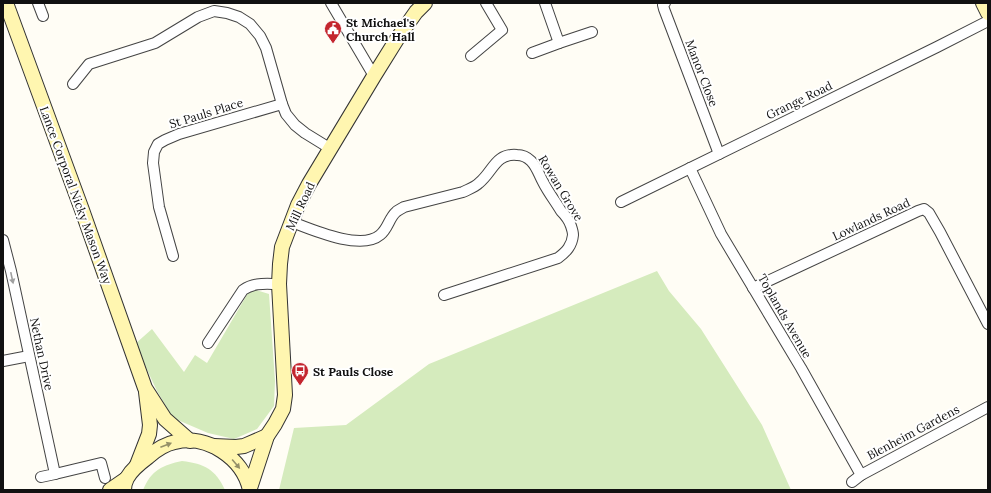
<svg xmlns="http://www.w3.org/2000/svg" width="991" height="493" viewBox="0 0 991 493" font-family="Lora,serif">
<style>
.grass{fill:#d5ebbd}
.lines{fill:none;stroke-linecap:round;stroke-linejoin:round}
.street-casing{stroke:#444;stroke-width:12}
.secondary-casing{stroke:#333;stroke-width:16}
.street{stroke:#fff;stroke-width:10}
.secondary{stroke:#fff6b0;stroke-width:14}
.oneway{fill:#a0a0a0}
.oneway2{fill:#948f68}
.labels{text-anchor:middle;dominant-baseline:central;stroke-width:4;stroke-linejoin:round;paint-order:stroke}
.poi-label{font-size:12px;font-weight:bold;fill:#111;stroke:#fff;text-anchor:start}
.street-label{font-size:12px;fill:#111;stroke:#fff}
</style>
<rect width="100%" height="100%" fill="#fffdf5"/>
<!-- grass -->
<g class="grass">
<polygon points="657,271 669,291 701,329 762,425 791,490 279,490 294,428 346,425 429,364"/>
<polygon points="256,290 269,294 275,381 274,406 257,429 234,439 208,433 173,418 157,391 135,344 152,329 184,372 195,355 207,363 248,293"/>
<path d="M182,461C205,464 215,469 225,490H143C151,470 163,465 182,461Z"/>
</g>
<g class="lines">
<defs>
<g id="street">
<polyline points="38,3 43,16"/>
<polyline points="331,3 374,76"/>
<polyline points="545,3 559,43 592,32"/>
<polyline points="665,3 663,5 664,9 719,154"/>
<polyline points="532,53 559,43"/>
<polyline points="471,56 502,30 486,3"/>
<polyline points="73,84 89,64 155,43 198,17 214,11 227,13 239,17 250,24 260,36 266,48 282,104 286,114 295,125 305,133 331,149"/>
<polyline points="690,168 721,234 801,368 861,475"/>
<polyline points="621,202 937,47 988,21"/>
<path d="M292,222C313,230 361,251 380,235C388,229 389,218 396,212C398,210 401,209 404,207L463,192C469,189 475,187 479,183C493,172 495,153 517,155C522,155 527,157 531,161C537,167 539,175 543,182C548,192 555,201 561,211C565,215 569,220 571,226C572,229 573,233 573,235C572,246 566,252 558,258L444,295"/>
<polyline points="3,240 11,271 55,474 41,477"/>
<polyline points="173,256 159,207 153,163 154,152 158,144 165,140 179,134 282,104"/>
<polyline points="753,288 918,211 924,209 929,213 940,232 988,324"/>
<path d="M208,343L243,290C254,282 266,284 279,284"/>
<polyline points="3,361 29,356"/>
<polyline points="55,474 101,463 105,478"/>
<polyline points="852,482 861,475 988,407"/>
</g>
<g id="secondary">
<polyline points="6,3 82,210 145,388 165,419 190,441"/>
<polyline points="983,3 988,13"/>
<polyline points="214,446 236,447 244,446 267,436"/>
<polyline points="137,465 149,434 150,425 146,392"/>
<polyline points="250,488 267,436 275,424 283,409 285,395 279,284 280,264 282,247 298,205 309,184 374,76 397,39 416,12 425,3"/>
<polyline points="110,490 126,479"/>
<path d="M124,490C124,486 125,482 127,478C132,469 140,463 148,457C156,450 165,444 175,442C207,434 243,458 250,490"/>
</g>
</defs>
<!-- street casing -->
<use href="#street" class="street-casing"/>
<!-- secondary casing -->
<use href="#secondary" class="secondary-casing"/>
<!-- street -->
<use href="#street" class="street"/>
<!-- secondary -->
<use href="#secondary" class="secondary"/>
</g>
<!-- one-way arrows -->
<defs><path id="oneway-solid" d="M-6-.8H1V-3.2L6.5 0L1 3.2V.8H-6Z"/></defs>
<use class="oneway" href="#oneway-solid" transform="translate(12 278) rotate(78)"/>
<g class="oneway2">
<use href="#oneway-solid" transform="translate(166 445) rotate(-21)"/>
<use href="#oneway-solid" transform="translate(236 464) rotate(50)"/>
</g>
<!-- icons -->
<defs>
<symbol id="civic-pin" viewBox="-11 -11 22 30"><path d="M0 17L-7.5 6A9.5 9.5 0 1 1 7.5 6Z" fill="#c4262e" stroke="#fff"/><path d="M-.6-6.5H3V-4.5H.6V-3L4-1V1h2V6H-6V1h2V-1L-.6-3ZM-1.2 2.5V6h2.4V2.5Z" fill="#fff"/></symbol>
<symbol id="bus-pin" viewBox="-11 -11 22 30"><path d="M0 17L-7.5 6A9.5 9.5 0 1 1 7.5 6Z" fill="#c4262e" stroke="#fff"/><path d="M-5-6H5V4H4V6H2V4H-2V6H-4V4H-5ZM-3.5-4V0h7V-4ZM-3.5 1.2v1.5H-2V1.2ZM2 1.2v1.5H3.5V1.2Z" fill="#fff"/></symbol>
</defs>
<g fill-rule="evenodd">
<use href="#civic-pin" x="323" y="19" width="20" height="27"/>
<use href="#bus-pin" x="290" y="361" width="20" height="27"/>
</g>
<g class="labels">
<!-- poi labels -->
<g class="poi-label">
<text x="346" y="22">St Michael's<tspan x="346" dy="14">Church Hall</tspan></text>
<text x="313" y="371">St Pauls Close</text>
</g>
<!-- street labels -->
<g class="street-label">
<text transform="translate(702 73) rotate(69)">Manor Close</text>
<text transform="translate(799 100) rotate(-26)">Grange Road</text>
<text transform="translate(206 113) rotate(-17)">St Pauls Place</text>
<text transform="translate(561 188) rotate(59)">Rowan Grove</text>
<text transform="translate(76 195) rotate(70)">Lance Corporal Nicky Mason Way</text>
<text transform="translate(300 206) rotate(-65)">Mill Road</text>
<text transform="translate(871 219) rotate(-25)">Lowlands Road</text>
<text transform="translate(785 316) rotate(60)">Toplands Avenue</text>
<text transform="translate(42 354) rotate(78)">Nethan Drive</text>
<text transform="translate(913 432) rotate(-28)">Blenheim Gardens</text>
</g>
</g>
<!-- border -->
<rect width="991" height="493" fill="none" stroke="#111111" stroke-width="8"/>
</svg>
